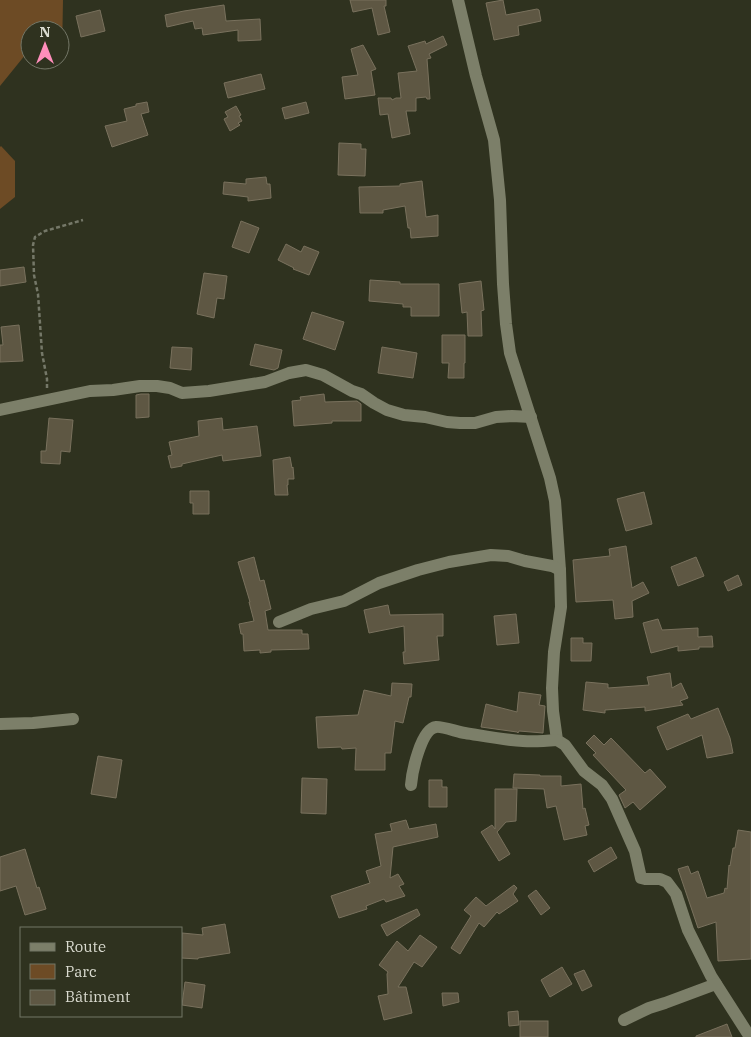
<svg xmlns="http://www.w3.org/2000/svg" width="751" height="1037" viewBox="0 0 751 1037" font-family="'IBM Plex Serif',serif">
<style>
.green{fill:#6d4b25}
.building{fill:#5e5743;stroke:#79715d}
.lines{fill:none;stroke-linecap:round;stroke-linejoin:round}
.path{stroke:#757868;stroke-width:2.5;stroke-dasharray:4 2.5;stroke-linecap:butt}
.minor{stroke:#7c7f69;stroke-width:12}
</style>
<rect width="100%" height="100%" fill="#2f321f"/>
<!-- green -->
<g class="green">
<polygon points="0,0 63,0 62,54 60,52 60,30 30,30 30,49 0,86"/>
<polygon points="1,146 15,161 15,197 0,209 0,147"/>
</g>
<!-- building -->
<g class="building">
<polygon points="350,0 386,0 386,6 384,6 390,32 378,35 372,8 353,12"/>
<polygon points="503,0 506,15 537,9 539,10 541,21 518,26 519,35 494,40 486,3"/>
<polygon points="224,5 226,21 260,19 261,40 238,41 238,30 203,35 202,28 195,29 193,21 167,27 165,15 184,11"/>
<polygon points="100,10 105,31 81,37 76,16"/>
<polygon points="443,36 447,45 429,54 431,58 427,59 430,99 427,99 426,97 416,98 416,111 406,111 410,134 392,138 388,114 380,115 378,98 391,98 392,100 396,98 401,98 398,73 417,71 408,46 425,41 426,44"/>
<polygon points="363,45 376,69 371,71 375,95 345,99 342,77 358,75 351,49"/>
<polygon points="261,74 265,89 228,98 224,83"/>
<polygon points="147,102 149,112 141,114 148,135 112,147 105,126 127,121 124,109 136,106 136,104"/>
<polygon points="306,102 309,113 285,119 282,108"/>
<polygon points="236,106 241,115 239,116 242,121 238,123 240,125 230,131 224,119 228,117 225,112"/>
<polygon points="339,143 361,144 361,149 366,149 365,176 338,175"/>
<polygon points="266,177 267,184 270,184 271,198 248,201 248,197 223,194 224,182 246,184 246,179"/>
<polygon points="422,181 426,217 438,215 438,236 411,238 410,228 408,228 405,206 383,210 383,213 360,213 359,187 400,186 400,184"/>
<polygon points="241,221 259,228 249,253 232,247"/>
<polygon points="286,244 301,252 304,246 319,252 309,275 293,269 294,268 278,260"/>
<polygon points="24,267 26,282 0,286 0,270"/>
<polygon points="204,273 227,276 224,299 217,298 214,318 197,314"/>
<polygon points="370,280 400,282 400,284 439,284 439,316 411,316 411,307 403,307 403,304 369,301"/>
<polygon points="481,281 484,310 481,311 482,336 468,336 467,312 462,313 459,284"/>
<polygon points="312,312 344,322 335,350 303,339"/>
<polygon points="19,325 23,361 0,362 0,345 3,345 1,327"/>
<polygon points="442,335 465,335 465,363 464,363 464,378 448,378 449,363 442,363"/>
<polygon points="255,344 282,350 278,368 274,370 250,365"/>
<polygon points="172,347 192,348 191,370 170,368"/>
<polygon points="382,347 417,353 413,378 378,373"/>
<polygon points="141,394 149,394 149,417 136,418 136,395"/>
<polygon points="324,394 325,402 357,401 361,404 361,421 332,421 332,423 294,426 292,401 301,400 300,397"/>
<polygon points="49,418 73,420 70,452 61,451 60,464 41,463 41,451 46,451"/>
<polygon points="222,418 223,430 257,426 261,456 223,461 222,455 182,464 182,466 171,468 168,456 172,455 169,442 199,436 198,421"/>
<polygon points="290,457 292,468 293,467 294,479 288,479 288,485 287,485 288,495 275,495 273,460"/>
<polygon points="190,491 209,491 209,514 193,514 193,503 190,503"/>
<polygon points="644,492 652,524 626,531 617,499"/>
<polygon points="626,546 632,588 643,582 649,593 632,601 633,617 615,619 613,600 576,602 573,560 610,556 609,549"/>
<polygon points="254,557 260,581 264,580 271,609 265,611 268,630 302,630 302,634 308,634 309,649 271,650 271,652 260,653 260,650 244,651 243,634 241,634 239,624 254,621 249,602 250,602 238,562"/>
<polygon points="696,557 704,576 678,586 671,567"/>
<polygon points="738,575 742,585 728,591 724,582"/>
<polygon points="388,605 390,615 443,614 443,636 437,636 439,660 404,664 403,652 405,652 404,626 369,633 364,610"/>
<polygon points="516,614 519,643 497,645 494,616"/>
<polygon points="658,619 662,630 698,628 698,637 712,636 713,647 699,647 699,649 678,651 678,646 651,653 643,623"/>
<polygon points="571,638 583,638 583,643 592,643 591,661 571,661"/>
<polygon points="670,673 672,688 681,683 688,698 680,701 683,705 645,711 645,707 605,710 605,713 583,710 586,682 608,684 608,688 649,685 647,677"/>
<polygon points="392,683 412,684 411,697 409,697 403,723 395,721 391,753 385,753 385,770 355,770 356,748 342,749 341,747 318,748 316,717 358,715 364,690 391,696"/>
<polygon points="519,692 541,695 539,705 545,706 543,733 519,731 518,733 517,732 481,727 486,704 517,712"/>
<polygon points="718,708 730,738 733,753 707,758 702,735 667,750 657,727 688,714 691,719"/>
<polygon points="594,735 604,745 611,738 645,773 650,769 666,787 640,810 633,802 625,808 619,795 626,790 593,755 596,753 586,743"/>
<polygon points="98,756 122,760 116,798 91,794"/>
<polygon points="514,774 540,775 540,776 561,776 561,786 581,784 583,809 585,808 589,825 585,826 587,835 564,840 556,806 547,808 544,789 513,788"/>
<polygon points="302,778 327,779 326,814 301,813"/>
<polygon points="429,780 442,780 442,787 447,787 447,807 429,807"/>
<polygon points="495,789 517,789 516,821 506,822 497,832 510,854 499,861 481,832 492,825 495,829"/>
<polygon points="406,820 409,829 436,824 438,837 393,847 390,878 398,874 404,884 399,886 405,896 386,902 384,899 366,906 367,909 339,918 331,896 370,883 366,871 381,866 375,834 392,831 390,824"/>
<polygon points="738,830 751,832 751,959 718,961 716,922 698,928 678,869 688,866 691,874 698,871 707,898 724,893 725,888 727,889 729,865 730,866 733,848 735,848"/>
<polygon points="611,847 617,858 594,872 588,861"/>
<polygon points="25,849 37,888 39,887 46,909 25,915 16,886 0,891 0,857"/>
<polygon points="514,885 517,888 513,894 518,901 499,914 497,912 484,927 479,923 460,954 451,948 471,916 464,910 476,897 486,906"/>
<polygon points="536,890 550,908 541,915 528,896"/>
<polygon points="417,909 420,915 387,936 381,925"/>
<polygon points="225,924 230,953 198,958 198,959 181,958 182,933 203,935 202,928"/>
<polygon points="420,935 437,947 422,967 414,962 398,987 406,987 412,1013 384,1020 378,996 388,994 387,974 388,972 379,965 397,941 408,951"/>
<polygon points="562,967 572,984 550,997 541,980"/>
<polygon points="584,970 592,986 582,991 574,974"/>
<polygon points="185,982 205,985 202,1008 182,1005"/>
<polygon points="442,993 458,993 459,1002 443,1006"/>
<polygon points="518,1011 519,1025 509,1026 508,1012"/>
<rect x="520" y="1021" width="28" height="16"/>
<polygon points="727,1024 732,1037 696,1037 696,1036"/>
</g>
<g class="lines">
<!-- path -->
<polyline class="path" points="47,388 47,379 42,353 38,294 34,275 33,245 35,237 45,231 83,220"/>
<!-- minor -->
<g class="minor">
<polyline points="458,0 476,76 494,140 500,200 503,284 506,324 510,353 550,478 555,501 560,570 561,607 554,652 552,688 553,711 557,740 565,745 584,771 602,785 612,799 635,851 641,878 645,879 660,879 667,882 676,894 688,930 711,976 750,1037"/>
<polyline points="0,410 90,391 113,390 140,386 157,386 170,388 182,393 209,391 265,382 289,373 306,370 323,375 352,391 361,394 374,403 387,410 404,415 425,417 447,422 460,423 475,423 496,417 512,416 531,417"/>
<polyline points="279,622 311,609 344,601 379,583 418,570 449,562 491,555 508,556 525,561 552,566 560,570"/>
<polyline points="0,724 33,723 73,719"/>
<path d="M411,785C412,772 421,729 436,727C441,726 458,732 465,733C484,736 504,740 523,741C534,742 546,741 557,740"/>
<polyline points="624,1020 649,1008 665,1003 716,984"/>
</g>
</g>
<!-- legend -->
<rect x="20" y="927" width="162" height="90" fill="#2f321f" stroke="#737666"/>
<rect x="30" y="943" width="25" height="8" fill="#7c7f69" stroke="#737666"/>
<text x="65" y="952" font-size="15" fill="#dadbd0">Route</text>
<rect x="30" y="964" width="25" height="15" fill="#6d4b25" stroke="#737666"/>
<text x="65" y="977" font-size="15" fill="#dadbd0">Parc</text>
<rect x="30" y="990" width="25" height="15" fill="#5e5743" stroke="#737666"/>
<text x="65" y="1002" font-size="15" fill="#dadbd0">Bâtiment</text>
<!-- north arrow -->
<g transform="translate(45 45)"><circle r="24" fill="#2f321f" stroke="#737666"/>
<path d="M0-4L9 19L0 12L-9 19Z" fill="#ff8ebb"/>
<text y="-8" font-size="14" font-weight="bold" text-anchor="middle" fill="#dadbd0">N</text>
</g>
</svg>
